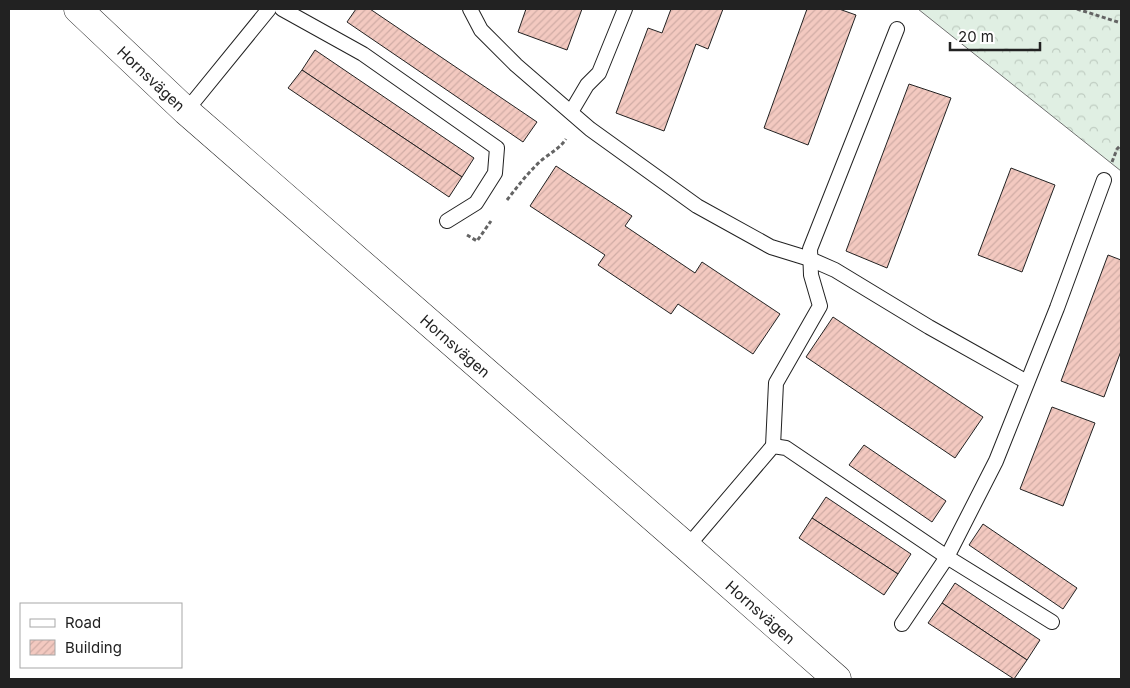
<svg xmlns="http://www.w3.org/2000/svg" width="1130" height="688" viewBox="0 0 1130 688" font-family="Inter,sans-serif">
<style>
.forest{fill:url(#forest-crowns);stroke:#6f6f6f}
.building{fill:url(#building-hatch);stroke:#222}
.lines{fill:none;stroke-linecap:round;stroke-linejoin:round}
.service-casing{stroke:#222;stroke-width:16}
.minor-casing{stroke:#222;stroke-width:29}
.path{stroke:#646464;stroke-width:3;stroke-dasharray:4 2.5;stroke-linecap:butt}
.service{stroke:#fff;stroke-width:14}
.minor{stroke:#fff;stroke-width:28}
.labels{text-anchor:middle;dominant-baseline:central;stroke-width:4;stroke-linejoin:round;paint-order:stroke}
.street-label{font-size:15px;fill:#222;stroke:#fff}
</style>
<defs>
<pattern id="forest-crowns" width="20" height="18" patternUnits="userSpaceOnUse" patternTransform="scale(1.25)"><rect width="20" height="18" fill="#e0efe3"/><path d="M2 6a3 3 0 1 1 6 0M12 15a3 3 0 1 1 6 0" fill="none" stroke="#c0cdc2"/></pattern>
<pattern id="building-hatch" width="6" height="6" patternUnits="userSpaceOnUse" patternTransform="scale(1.25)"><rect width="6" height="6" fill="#f3c9c0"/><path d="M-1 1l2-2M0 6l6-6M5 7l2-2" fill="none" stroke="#d0aca5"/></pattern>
</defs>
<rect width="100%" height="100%" fill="#fff"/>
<!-- forest -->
<polygon class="forest" points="918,9 1121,9 1121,171"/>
<!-- building -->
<g class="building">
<polygon points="356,9 370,9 537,122 523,142 347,22"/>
<polygon points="526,9 582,9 567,50 518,32"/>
<polygon points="671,9 723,9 708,49 696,44 664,131 616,113 648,28 662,33"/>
<polygon points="807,9 839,9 856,15 808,145 764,128"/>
<polygon points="315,50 474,158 462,177 302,70"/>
<polygon points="302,70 462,177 449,197 288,88"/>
<polygon points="909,84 951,98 887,268 846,251"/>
<polygon points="556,166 632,216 625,226 695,273 702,262 780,314 753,354 678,304 671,314 598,265 605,255 530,206"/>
<polygon points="1011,168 1055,185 1022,272 978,255"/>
<polygon points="1108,255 1121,260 1121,351 1104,397 1061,381"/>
<polygon points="833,317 983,417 955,458 806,357"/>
<polygon points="1052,407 1095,423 1063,506 1020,489"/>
<polygon points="864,445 946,501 932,522 849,465"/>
<polygon points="826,497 911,554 898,574 812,518"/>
<polygon points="812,518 898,574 884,595 799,538"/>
<polygon points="983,524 1077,588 1063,609 969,545"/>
<polygon points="955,583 1040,640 1027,660 942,603"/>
<polygon points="942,603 1027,660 1014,679 928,623"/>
</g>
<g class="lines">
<defs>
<g id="service">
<polyline points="282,9 363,54 497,148 495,173 476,203 447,221"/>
<polyline points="470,9 481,30 516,65 590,129 697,206 771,247 810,259 835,270 929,327 1027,382"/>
<polyline points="186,111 269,9"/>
<polyline points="571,112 587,85 599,73 625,9"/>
<polyline points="773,446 776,383 820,306 811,275 810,249 897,29"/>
<polyline points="687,547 773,446 786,448 947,557 1052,622"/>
<polyline points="902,624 947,557 996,461 1057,308 1104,180"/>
</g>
<g id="minor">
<path id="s1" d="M78,9L186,111L687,547L837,679"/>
</g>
</defs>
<!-- service casing -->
<use href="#service" class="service-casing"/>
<!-- minor casing -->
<use href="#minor" class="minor-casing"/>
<!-- path -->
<g class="path">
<polyline points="1077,9 1121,23"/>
<polyline points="1112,162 1117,149 1121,145"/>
<path d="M507,200C518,186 529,171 543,159C552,152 560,148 566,139"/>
<polyline points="467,235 477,241 491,221"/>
</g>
<!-- service -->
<use href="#service" class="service"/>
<!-- minor -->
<use href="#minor" class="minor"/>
</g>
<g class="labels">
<!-- street labels -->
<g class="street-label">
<text stroke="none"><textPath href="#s1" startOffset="101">Hornsvägen</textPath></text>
<text stroke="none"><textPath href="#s1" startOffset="506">Hornsvägen</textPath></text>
<text stroke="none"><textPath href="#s1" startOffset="911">Hornsvägen</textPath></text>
</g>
</g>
<!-- border -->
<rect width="1130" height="688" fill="none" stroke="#222222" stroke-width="20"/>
<!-- legend -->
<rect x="20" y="603" width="162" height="65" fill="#ffffff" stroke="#a7a7a7"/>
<rect x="30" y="619" width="25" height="8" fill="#ffffff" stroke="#a7a7a7"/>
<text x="65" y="628" font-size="15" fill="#222222">Road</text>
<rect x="30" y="640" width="25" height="15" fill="url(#building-hatch)" stroke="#a7a7a7"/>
<text x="65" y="653" font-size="15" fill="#222222">Building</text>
<!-- scale -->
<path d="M950 42v8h90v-8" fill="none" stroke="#222222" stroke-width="2.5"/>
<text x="958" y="42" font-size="15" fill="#222222" stroke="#ffffff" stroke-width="4" paint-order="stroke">20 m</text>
</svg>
